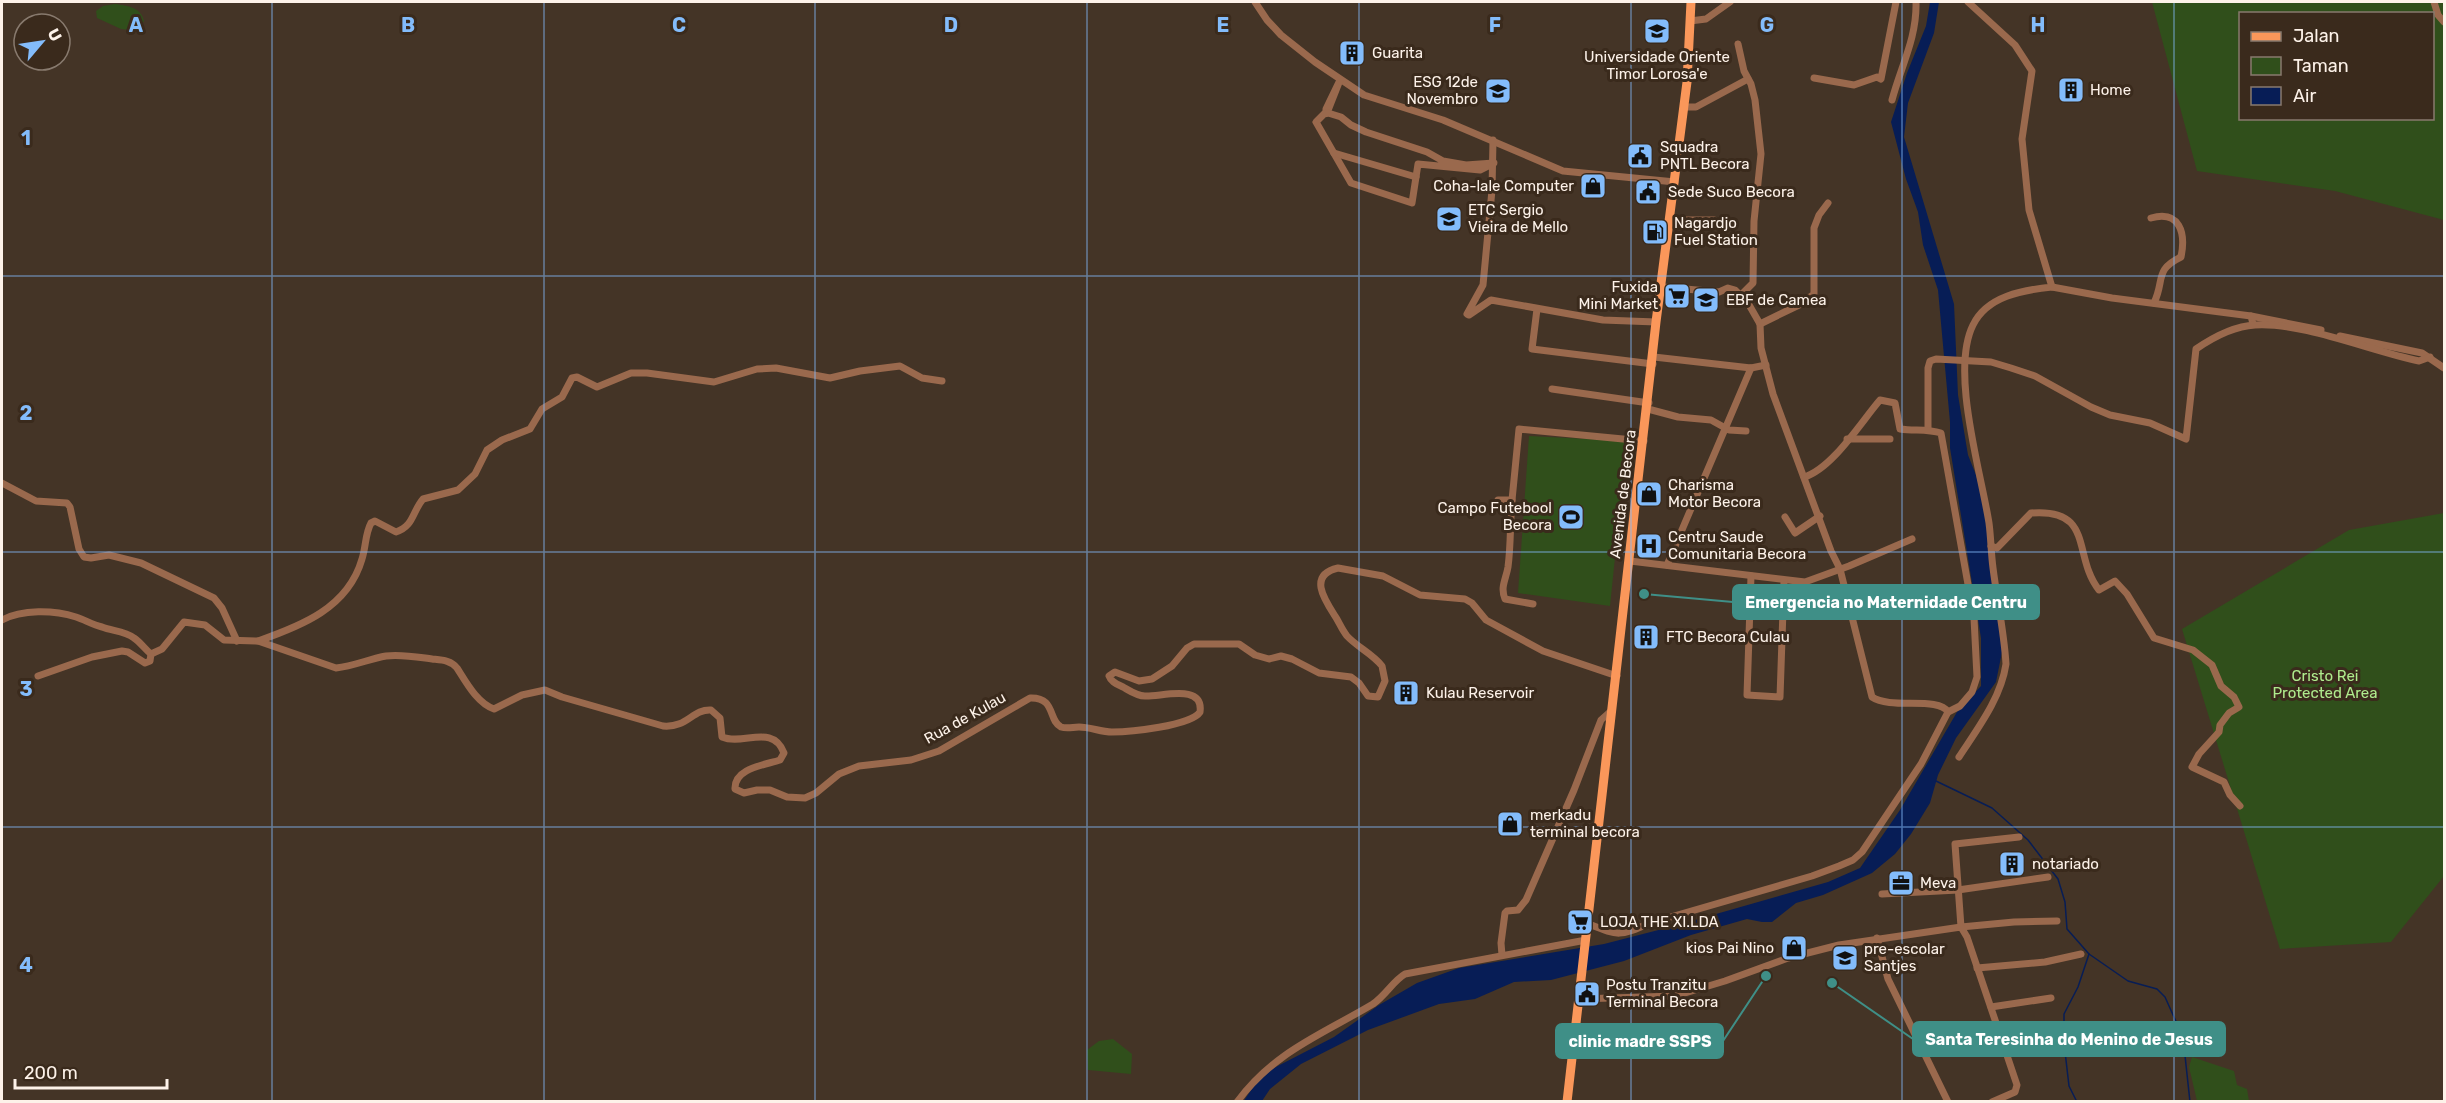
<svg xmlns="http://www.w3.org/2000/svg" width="2446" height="1103" viewBox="0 0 2446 1103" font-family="Rubik,sans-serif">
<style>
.green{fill:#304f1b;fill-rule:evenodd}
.water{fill:#071d56}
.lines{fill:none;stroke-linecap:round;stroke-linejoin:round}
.stream{stroke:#071d56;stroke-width:1.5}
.minor{stroke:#9a694d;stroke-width:7}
.major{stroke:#fa975a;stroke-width:9}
.grid{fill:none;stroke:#83bcfb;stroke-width:1.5;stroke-opacity:0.55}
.labels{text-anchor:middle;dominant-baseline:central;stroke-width:6;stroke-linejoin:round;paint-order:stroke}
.poi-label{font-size:15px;fill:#fdf2e9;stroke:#3a2a1c;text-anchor:start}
.street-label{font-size:15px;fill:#fdf2e9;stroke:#3a2a1c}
.park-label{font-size:15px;fill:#afeb8d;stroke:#3a2a1c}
.grid-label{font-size:20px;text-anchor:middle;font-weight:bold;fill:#83bcfb;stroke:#3a2a1c;stroke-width:6;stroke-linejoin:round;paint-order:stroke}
.leader{fill:none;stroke:#3f8f87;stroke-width:2}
.callout-dot{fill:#3f8f87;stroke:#3a2a1c;stroke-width:2}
.callout{fill:#3f8f87;stroke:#3f8f87;stroke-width:2}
.callout-label{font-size:16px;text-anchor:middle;font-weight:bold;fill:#fff}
</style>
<rect width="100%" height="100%" fill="#443426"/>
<!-- green -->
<g class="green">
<path d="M2152,2H2444V220L2335,191L2197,171ZM2240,14H2432V118H2240Z"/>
<path d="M115,4C128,6 141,7 144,21L138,31L121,29L97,18L96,11L103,6Z"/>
<polygon points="1529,436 1627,441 1610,606 1518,593"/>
<polygon points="2444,513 2444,876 2391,942 2280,949 2182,629 2349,530"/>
<polygon points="1113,1039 1132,1054 1131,1074 1088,1070 1087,1050 1099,1041"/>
<polygon points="2192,1057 2234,1071 2237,1085 2247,1089 2249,1101 2197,1101 2189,1067"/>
</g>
<!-- water -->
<polygon class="water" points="1930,2 1939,2 1934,33 1908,103 1904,137 1954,304 1958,395 1968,455 1976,475 1984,506 2003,647 1996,682 1956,738 1938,775 1930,803 1911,834 1895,854 1872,873 1823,895 1796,903 1772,922 1762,922 1747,919 1691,935 1624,961 1551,980 1514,982 1475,999 1439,1004 1368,1030 1301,1064 1270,1089 1262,1101 1243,1102 1262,1074 1334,1037 1379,1005 1417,983 1459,968 1604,944 1674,926 1828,882 1860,868 1900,810 1957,712 1981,686 1981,638 1950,448 1950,422 1938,290 1923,245 1918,212 1906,179 1891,122 1907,73 1926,26"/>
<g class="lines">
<!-- stream -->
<g class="stream">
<polyline points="1936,781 1992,808 2028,840 2058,879 2065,902 2067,929 2089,954 2128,981 2157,989 2165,997 2183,1037 2190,1102"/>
<polyline points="2077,1102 2069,1086 2064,1043 2064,1014 2078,987 2089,954"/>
</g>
<!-- minor -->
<g class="minor">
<polyline points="1255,2 1267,20 1281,35 1315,62 1364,95 1443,120 1563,171 1675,182"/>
<polyline points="2434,2 2438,15 2444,22"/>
<polyline points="1690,21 1706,19 1730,2"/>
<polyline points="1738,44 1744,71 1751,84 1755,100 1761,154 1754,221 1753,283 1742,294"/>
<polyline points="1814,78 1854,85 1877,77 1881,79 1896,2"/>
<path d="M1892,100C1901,66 1917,38 1916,2"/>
<polyline points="1684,107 1696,107 1748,79"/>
<polyline points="1326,113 1326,109 1340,80 1327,113"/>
<polygon points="1328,113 1341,117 1351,125 1366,132 1427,152 1443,161 1466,165 1494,163 1480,170 1418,164 1412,203 1351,183 1316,122 1324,114"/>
<polyline points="1493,140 1492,190 1483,285 1467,314 1469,315 1491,300 1603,320 1656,322"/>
<polyline points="1334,153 1416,177"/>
<path d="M2151,218C2180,210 2186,233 2181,257C2154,270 2165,280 2154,303"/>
<polyline points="1670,220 1714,220"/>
<path d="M1663,287L1719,292L1728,288L1735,290L1748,303L1760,324L1761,348L1773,394L1831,551L1840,569L1872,697C1891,710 1938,696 1948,712"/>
<polyline points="2052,287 2112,298 2251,316 2253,324"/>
<polyline points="1537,309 1532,349 1653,364"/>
<polyline points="2251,316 2321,330"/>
<polyline points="1760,324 1799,305 1814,294 1814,228 1819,215 1828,203"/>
<polyline points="2340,336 2422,353 2444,368"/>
<polyline points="1654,357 1751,368 1766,365"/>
<polyline points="1552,389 1649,403"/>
<polyline points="1648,409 1678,417 1711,420 1729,430 1746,431"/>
<path d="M1928,429V368L1930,361L1936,359L1991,362L2011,368L2035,376L2091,407L2110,415L2150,423L2186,439L2196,349C2212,338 2235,326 2255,325C2303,322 2370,351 2419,361L2430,357"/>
<polyline points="1847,439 1890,439"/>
<polyline points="2,483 36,501 67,503 70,507 79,549 84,557 91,558 109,555 141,563 214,598 222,608 237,641"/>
<polyline points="1498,500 1512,500 1519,429 1644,441"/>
<path d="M1512,500C1510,522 1511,545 1508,567C1506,579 1500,587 1505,599L1533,604"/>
<polyline points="1785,517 1795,533 1820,516"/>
<path d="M1991,546L1997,548L2031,513C2095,508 2072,556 2099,590L2115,581L2127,594L2154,638L2193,650L2212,665L2221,686L2234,697L2239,707L2229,713L2220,725L2219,732L2199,754L2192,767L2224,782L2230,795L2240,806"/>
<polyline points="1630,561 1805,582 1849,566 1912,539"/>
<polyline points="1667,565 1751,368"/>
<polyline points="1751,576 1747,695 1780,697 1784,581"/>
<polyline points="1847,594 1880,588 1883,592"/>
<path d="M2,620C22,609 54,610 76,617C85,620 93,625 102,627C112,631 125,631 134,638C140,642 145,649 151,654L162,649L184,622L205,625L224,640L258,641L336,668C354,666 369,659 386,656C401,654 417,657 432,659C441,660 451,660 457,668C466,682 477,703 494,709L522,695L545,690L562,697L663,726C688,728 692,709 711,710L720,718L722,737C743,746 773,723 784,753L780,760C765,765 734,768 735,789L744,793L757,790H770L787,797L805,798L816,793L839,774L859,766L911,760L939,751L1030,698C1056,697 1048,721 1061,727C1067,729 1073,727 1079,727C1090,727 1101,732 1112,732C1129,732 1191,726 1200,712C1204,683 1161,697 1145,696C1137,696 1130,691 1123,687C1117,684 1111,682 1109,676L1115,672L1139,681L1152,679L1172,666L1187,648L1194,644H1239L1255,655L1269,659L1281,656L1292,659L1319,673L1351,677L1359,683L1368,696L1378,697L1385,681L1382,666C1373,654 1357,647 1347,636C1342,630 1339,622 1335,616C1324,599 1308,575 1338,568L1383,576L1420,595L1465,599L1472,603L1486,620L1543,651L1617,676"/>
<path d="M258,641C301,626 348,608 362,559C366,547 365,534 371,523L375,521L396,532C414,526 412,512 423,499L458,490L475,474L487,450L502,440L530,429L542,409L562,397L572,378L577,377L597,387L631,373H647L714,382L757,369L776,368L830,378L860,371L900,366L922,378L942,381"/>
<polyline points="38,676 92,657 122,651 128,652 145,663 150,661 151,654"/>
<path d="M1959,757C1978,728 2001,698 2006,664C2004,631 1997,600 1993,568C1991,553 1991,538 1989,523C1981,472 1950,371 1973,325C1987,296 2023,290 2052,287L2029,210L2022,139L2032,71L2015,45L1968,2"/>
<polyline points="2019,837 1955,844 1961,927 2014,922 2057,921"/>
<polyline points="1882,894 1958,890 2048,877"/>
<path d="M1586,923C1619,936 1618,937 1650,923L1812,876L1839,866L1853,860L1862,852L1921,764L1948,712L1960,706L1972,692L1977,677L1974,618L1941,433C1927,429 1915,431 1900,429L1895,403L1880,400C1861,422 1832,469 1804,477"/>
<polyline points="1877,938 1888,979 1948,1102"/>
<polyline points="1502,955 1501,943 1505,913 1507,911 1518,910 1526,900 1574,790 1601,720 1611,711"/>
<polyline points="1977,968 2045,962 2081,954"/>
<polyline points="1579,999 1675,996 1725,981 1788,958 1839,945 1961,927 1967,937 2017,1085 2015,1092 1992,1102"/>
<polyline points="1991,1007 2051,998"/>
<path d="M1237,1102C1275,1051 1321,1035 1373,1004C1386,995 1393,981 1405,974L1586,940"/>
</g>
<!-- major -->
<polyline class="major" points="1567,1102 1656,322 1687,82 1691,2"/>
</g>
<!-- grid -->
<path class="grid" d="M272,2V1102M544,2V1102M815,2V1102M1087,2V1102M1359,2V1102M1631,2V1102M1902,2V1102M2174,2V1102M2,276H2444M2,552H2444M2,827H2444"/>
<!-- icons -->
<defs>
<symbol id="university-square" viewBox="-11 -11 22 22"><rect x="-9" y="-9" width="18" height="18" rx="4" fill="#83bcfb" stroke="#3a2a1c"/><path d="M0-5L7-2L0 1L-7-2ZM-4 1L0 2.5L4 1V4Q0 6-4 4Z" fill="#111"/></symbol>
<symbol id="building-square" viewBox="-11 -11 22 22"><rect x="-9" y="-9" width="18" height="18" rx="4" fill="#83bcfb" stroke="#3a2a1c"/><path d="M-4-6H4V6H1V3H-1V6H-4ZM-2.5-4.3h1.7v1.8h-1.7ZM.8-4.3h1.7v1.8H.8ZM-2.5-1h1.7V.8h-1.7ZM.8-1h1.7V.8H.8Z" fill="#111"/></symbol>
<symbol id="school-square" viewBox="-11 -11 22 22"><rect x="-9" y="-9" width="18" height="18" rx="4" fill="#83bcfb" stroke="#3a2a1c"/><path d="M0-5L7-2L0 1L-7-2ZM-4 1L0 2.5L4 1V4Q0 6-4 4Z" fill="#111"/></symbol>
<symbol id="civic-square" viewBox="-11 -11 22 22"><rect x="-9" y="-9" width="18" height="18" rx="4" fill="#83bcfb" stroke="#3a2a1c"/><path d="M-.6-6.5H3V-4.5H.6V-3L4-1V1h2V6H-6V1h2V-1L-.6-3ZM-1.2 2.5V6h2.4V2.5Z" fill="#111"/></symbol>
<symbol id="shop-square" viewBox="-11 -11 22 22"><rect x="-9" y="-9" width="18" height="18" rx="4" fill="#83bcfb" stroke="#3a2a1c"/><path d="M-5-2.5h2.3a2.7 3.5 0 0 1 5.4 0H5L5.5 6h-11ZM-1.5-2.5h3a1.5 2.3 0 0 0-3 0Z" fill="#111"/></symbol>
<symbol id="fuel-square" viewBox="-11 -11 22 22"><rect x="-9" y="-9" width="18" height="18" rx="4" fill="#83bcfb" stroke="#3a2a1c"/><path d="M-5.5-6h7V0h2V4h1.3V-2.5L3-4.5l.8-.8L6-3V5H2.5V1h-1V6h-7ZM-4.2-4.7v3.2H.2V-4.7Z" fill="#111"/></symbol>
<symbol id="supermarket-square" viewBox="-11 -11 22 22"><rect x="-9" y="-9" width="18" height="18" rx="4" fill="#83bcfb" stroke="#3a2a1c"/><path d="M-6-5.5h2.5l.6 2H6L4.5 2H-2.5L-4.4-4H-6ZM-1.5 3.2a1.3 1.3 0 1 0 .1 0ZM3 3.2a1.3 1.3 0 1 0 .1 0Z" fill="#111"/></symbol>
<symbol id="stadium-square" viewBox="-11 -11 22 22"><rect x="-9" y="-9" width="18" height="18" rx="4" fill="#83bcfb" stroke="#3a2a1c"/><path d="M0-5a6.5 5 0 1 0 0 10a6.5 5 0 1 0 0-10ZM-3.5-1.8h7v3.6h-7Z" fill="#111"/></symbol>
<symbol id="hospital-square" viewBox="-11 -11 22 22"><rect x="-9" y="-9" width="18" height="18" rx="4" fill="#83bcfb" stroke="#3a2a1c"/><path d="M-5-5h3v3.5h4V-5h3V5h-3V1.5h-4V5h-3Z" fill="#111"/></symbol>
<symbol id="office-square" viewBox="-11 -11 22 22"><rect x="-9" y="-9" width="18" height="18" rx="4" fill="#83bcfb" stroke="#3a2a1c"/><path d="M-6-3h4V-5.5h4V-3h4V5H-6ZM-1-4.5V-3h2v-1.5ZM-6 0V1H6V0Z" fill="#111"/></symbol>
</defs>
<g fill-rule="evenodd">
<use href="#university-square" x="1642" y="16" width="30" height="30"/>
<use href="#building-square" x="1337" y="38" width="30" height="30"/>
<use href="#building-square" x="2056" y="75" width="30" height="30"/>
<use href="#school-square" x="1483" y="76" width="30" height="30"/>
<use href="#civic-square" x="1625" y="141" width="30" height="30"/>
<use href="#shop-square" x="1578" y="171" width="30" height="30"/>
<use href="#civic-square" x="1633" y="177" width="30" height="30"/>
<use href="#school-square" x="1434" y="204" width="30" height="30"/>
<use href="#fuel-square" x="1640" y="217" width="30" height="30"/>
<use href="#supermarket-square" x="1662" y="281" width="30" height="30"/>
<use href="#school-square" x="1691" y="285" width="30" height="30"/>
<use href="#shop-square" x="1634" y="479" width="30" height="30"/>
<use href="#stadium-square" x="1556" y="502" width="30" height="30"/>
<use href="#hospital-square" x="1634" y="531" width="30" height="30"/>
<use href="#building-square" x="1631" y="622" width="30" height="30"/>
<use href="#building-square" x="1391" y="678" width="30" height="30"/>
<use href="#shop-square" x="1495" y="809" width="30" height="30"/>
<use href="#building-square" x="1997" y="849" width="30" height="30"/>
<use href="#office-square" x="1886" y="868" width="30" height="30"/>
<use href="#supermarket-square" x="1565" y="907" width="30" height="30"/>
<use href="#shop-square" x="1779" y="933" width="30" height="30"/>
<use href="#school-square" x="1830" y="943" width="30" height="30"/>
<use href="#civic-square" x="1572" y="979" width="30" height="30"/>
</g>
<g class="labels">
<!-- poi labels -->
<g class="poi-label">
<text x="1372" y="53">Guarita</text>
<text x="1657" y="57" text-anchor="middle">Universidade Oriente<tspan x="1657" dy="17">Timor Lorosa'e</tspan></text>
<text x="1478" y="82" text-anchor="end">ESG 12de<tspan x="1478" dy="17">Novembro</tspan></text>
<text x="2090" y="90">Home</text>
<text x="1660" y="147">Squadra<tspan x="1660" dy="17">PNTL Becora</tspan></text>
<text x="1574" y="186" text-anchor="end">Coha-lale Computer</text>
<text x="1668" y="192">Sede Suco Becora</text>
<text x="1468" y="210">ETC Sergio<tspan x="1468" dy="17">Vieira de Mello</tspan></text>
<text x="1674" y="223">Nagardjo<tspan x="1674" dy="17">Fuel Station</tspan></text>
<text x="1658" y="287" text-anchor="end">Fuxida<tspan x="1658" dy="17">Mini Market</tspan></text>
<text x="1726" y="300">EBF de Camea</text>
<text x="1668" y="485">Charisma<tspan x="1668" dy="17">Motor Becora</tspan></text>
<text x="1552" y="508" text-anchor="end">Campo Futebool<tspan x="1552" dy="17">Becora</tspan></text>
<text x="1668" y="537">Centru Saude<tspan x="1668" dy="17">Comunitaria Becora</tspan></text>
<text x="1666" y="637">FTC Becora Culau</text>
<text x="1426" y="693">Kulau Reservoir</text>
<text x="1530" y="815">merkadu<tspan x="1530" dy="17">terminal becora</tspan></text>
<text x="2032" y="864">notariado</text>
<text x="1920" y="883">Meva</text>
<text x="1600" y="922">LOJA THE XI.LDA</text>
<text x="1774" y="948" text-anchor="end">kios Pai Nino</text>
<text x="1864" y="949">pre-escolar<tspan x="1864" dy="17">Santjes</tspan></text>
<text x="1606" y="985">Postu Tranzitu<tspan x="1606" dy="17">Terminal Becora</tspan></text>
</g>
<!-- street labels -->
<g class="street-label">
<text transform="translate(1623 494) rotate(-83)">Avenida de Becora</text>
<text transform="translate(965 718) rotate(-29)">Rua de Kulau</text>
</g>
<!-- park labels -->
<g class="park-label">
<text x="2325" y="676">Cristo Rei<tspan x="2325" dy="17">Protected Area</tspan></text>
</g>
</g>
<g class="grid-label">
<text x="136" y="32">A</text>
<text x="408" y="32">B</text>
<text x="679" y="32">C</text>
<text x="951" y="32">D</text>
<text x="1223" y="32">E</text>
<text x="1495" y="32">F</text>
<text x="1767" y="32">G</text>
<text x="2038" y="32">H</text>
<text x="26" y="145">1</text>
<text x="26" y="420">2</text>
<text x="26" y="696">3</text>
<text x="26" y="972">4</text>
</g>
<!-- callouts -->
<path class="leader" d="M1644 594L1733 602M1832 983L1913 1039M1766 976L1723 1041"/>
<g class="callout-dot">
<circle cx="1644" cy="594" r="6"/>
<circle cx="1832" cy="983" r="6"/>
<circle cx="1766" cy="976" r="6"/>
</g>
<g class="callout">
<rect x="1733" y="585" width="306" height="34" rx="6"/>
<rect x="1913" y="1022" width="312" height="34" rx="6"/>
<rect x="1556" y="1024" width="167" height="34" rx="6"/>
</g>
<g class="callout-label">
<text x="1886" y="608">Emergencia no Maternidade Centru</text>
<text x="2069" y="1045">Santa Teresinha do Menino de Jesus</text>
<text x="1640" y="1047">clinic madre SSPS</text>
</g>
<!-- border -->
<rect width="2446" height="1103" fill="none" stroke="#fdf2e9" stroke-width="6"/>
<!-- legend -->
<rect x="2239" y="12" width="195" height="108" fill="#3a2a1c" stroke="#887a6e" stroke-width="1.5"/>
<rect x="2251" y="32" width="30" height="9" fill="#fa975a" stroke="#887a6e" stroke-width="1.5"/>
<text x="2293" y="42" font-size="18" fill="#fdf2e9">Jalan</text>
<rect x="2251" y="57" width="30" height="18" fill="#304f1b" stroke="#887a6e" stroke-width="1.5"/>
<text x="2293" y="72" font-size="18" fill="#fdf2e9">Taman</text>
<rect x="2251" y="87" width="30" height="18" fill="#071d56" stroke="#887a6e" stroke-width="1.5"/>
<text x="2293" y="102" font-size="18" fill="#fdf2e9">Air</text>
<!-- north arrow -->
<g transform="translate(42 42) rotate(61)"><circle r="28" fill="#3a2a1c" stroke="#887a6e" stroke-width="1.5"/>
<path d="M0-4.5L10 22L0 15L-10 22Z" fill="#83bcfb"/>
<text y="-9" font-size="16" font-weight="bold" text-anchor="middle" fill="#fdf2e9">U</text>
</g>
<!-- scale -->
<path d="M15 1079v9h152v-9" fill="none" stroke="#fdf2e9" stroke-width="3"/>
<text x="24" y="1079" font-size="18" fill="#fdf2e9" stroke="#3a2a1c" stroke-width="4.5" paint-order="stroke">200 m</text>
</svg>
